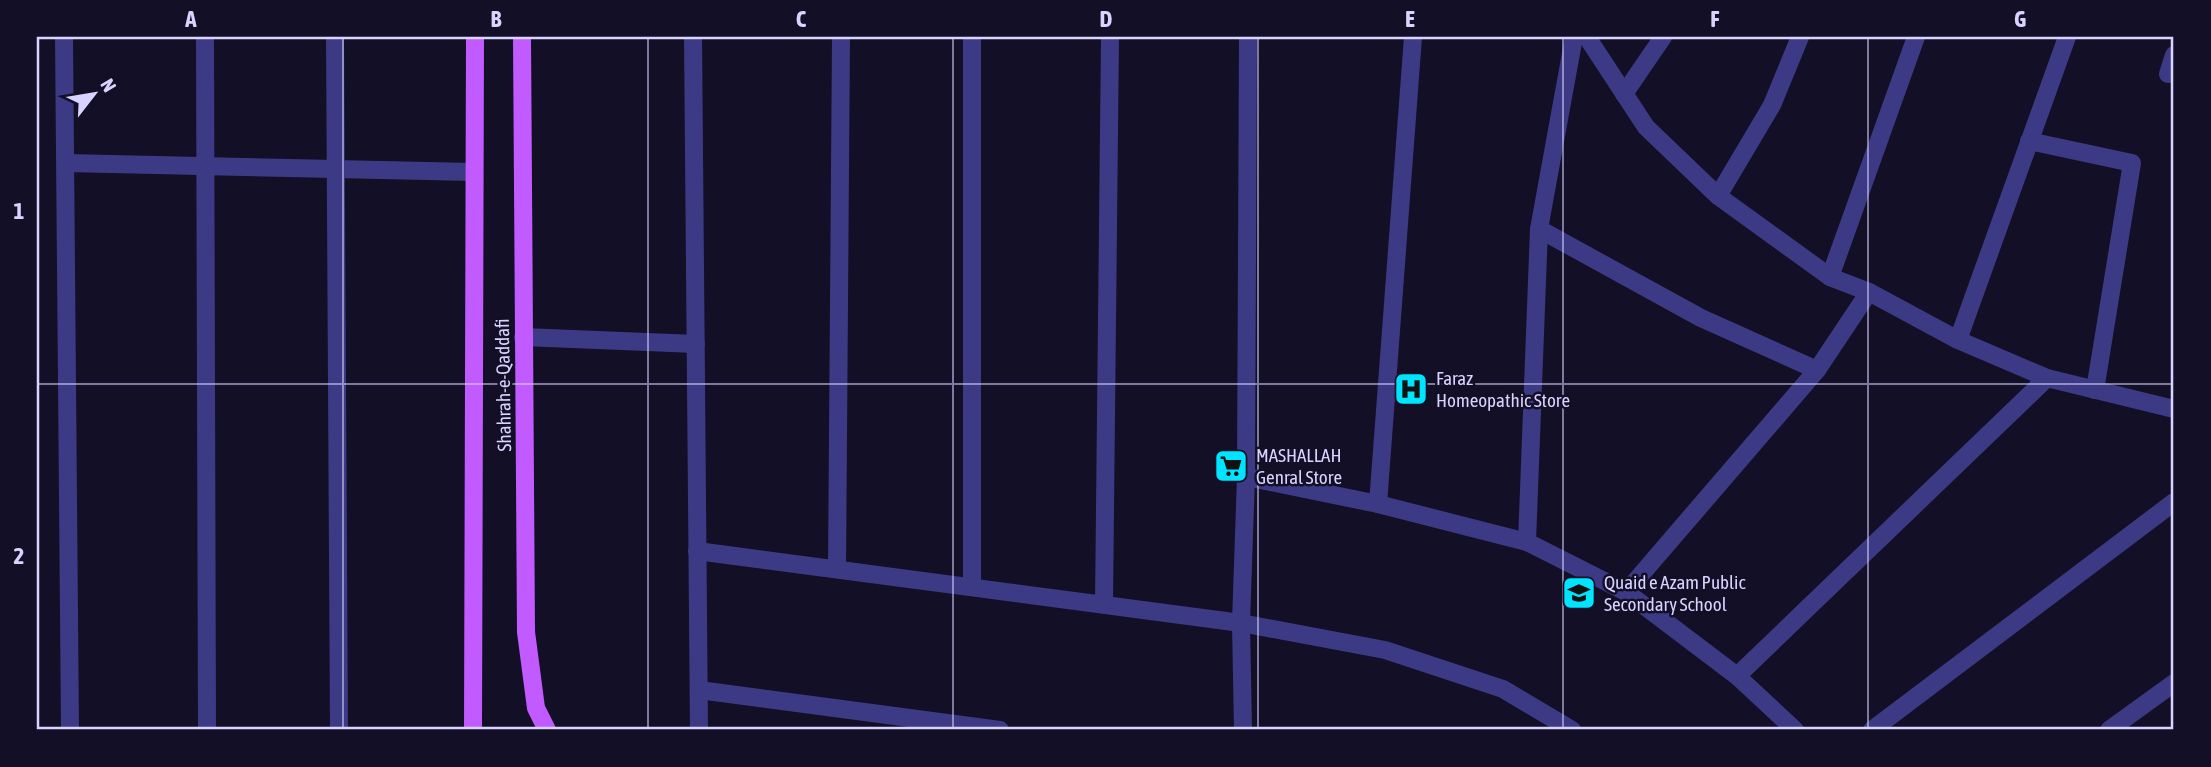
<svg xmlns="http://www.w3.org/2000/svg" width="2211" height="767" viewBox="0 0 2211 767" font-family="'Asap Condensed',sans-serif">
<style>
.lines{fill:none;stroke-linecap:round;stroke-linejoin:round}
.lane{stroke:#3d3a85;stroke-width:18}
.street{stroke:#3d3a85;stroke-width:18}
.primary{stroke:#c25bff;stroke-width:18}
.grid{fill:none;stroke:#d9d4ff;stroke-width:2;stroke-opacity:0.55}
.labels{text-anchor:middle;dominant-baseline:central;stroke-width:5;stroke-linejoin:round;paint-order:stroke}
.poi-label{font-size:19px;fill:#d9d4ff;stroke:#130f26;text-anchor:start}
.street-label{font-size:19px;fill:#d9d4ff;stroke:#130f26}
.neatline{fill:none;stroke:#d9d4ff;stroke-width:2.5}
.grid-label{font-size:23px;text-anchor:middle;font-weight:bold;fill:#d9d4ff}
</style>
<rect width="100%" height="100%" fill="#130f26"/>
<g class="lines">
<!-- lane -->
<g class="lane">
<polyline points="2168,74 2174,55"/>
<polyline points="1624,94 1663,37"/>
<polyline points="2029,141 2132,163 2095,390"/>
<polyline points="1718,196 1772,105 1800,37"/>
<polyline points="1830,277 1916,37"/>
<polyline points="1958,340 2067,37"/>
</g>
<!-- street -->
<g class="street">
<polyline points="64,37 70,730"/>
<polyline points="205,37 207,730"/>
<polyline points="335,37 339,730"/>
<polyline points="693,37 699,730"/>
<polyline points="972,37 972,587"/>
<polyline points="1587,37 1646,127 1718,196 1830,277 1869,292 1958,340 2047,378 2174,409"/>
<polyline points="66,163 473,172"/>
<polyline points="1539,229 1701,318 1817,370"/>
<polyline points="523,337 696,344"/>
<polyline points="1246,477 1378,504 1527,542 1626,592 1737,676 1795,730"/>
<polyline points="1378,504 1413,37"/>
<polyline points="1527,542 1539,229 1574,37"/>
<polyline points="697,551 1241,623 1385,650 1503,689 1572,730"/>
<polyline points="837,569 841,37"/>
<polyline points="1626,592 1817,370 1869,292"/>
<polyline points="1104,604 1110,37"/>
<polyline points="1737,676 2047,378"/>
<polyline points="699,690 1000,730"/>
<polyline points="1243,730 1241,623 1246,477 1248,37"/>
<polyline points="1872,730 2174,502"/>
<polyline points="2109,730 2174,683"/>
</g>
<!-- primary -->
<g class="primary">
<polyline points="522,37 526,632 536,708 547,730"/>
<polyline points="473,730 475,37"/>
</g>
</g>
<!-- grid -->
<path class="grid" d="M343,37V730M648,37V730M953,37V730M1258,37V730M1563,37V730M1868,37V730M37,384H2174"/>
<!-- icons -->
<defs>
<symbol id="hospital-square" viewBox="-11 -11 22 22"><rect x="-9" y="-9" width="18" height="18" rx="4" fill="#00e5ff" stroke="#130f26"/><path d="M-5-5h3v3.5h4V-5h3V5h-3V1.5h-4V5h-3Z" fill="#111"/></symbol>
<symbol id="supermarket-square" viewBox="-11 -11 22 22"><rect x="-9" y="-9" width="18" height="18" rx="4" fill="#00e5ff" stroke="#130f26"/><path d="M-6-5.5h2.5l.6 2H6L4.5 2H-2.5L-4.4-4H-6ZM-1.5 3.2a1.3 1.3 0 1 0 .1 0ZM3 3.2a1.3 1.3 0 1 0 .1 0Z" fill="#111"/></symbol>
<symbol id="school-square" viewBox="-11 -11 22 22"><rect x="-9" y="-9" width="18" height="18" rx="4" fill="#00e5ff" stroke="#130f26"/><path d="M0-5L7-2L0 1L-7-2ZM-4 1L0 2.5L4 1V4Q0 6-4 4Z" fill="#111"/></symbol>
</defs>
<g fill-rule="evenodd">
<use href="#hospital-square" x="1392" y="370" width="38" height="38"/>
<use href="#supermarket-square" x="1212" y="447" width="38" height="38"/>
<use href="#school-square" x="1560" y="574" width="38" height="38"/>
</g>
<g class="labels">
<!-- poi labels -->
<g class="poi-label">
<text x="1436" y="378">Faraz<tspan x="1436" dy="22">Homeopathic Store</tspan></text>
<text x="1256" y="455">MASHALLAH<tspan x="1256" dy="22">Genral Store</tspan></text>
<text x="1604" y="582">Quaid e Azam Public<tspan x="1604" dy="22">Secondary School</tspan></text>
</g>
<!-- street labels -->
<g class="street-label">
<text transform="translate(503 385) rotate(-91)">Shahrah-e-Qaddafi</text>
</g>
</g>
<!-- border -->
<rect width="2211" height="767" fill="none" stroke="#130f26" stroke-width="77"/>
<!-- north arrow -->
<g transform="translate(94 94) rotate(59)" stroke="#130f26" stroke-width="5" paint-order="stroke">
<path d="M0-5L12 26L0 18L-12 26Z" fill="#d9d4ff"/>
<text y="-10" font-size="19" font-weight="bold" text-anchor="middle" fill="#d9d4ff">N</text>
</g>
<rect x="38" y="38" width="2134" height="690" class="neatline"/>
<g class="grid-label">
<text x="191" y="27">A</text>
<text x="496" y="27">B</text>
<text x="801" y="27">C</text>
<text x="1106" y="27">D</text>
<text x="1410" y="27">E</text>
<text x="1715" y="27">F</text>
<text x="2020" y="27">G</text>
<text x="19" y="219">1</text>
<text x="19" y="564">2</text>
</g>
</svg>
